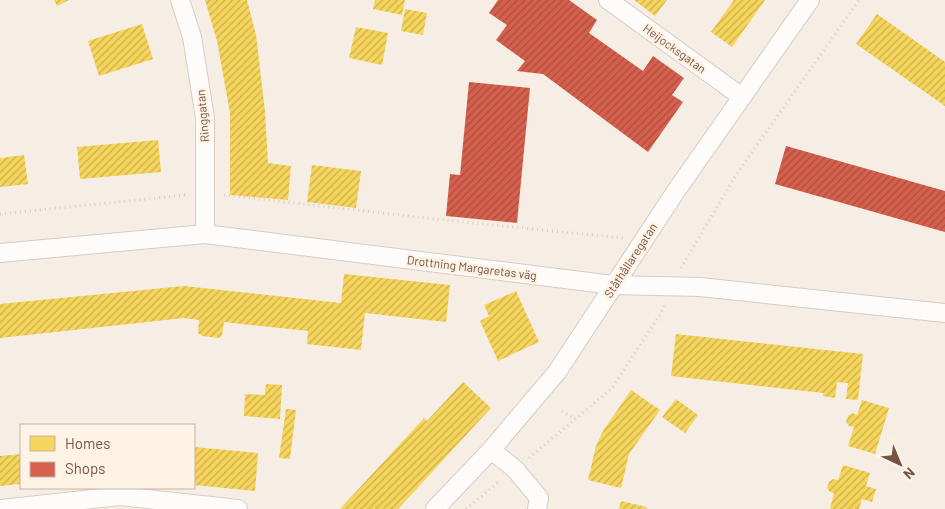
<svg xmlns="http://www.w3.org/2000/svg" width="945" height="509" viewBox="0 0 945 509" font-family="Barlow,sans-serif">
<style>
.homes{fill:url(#homes-hatch)}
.shops{fill:url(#shops-hatch)}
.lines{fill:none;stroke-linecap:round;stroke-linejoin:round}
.street-casing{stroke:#d7cbc3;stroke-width:20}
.path{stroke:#d8ccc7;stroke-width:3;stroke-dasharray:1 4;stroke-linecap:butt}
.street{stroke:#fefcfb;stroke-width:18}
.labels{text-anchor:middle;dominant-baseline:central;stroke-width:5;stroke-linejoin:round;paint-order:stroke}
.street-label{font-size:12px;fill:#765344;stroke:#fff3e5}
</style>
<defs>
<pattern id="homes-hatch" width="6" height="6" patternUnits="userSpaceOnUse" patternTransform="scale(1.25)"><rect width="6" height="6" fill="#f6d55c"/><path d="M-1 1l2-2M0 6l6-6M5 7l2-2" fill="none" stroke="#ccaf4e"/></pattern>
<pattern id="shops-hatch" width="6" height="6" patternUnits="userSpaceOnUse" patternTransform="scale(1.25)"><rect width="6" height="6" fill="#d6604d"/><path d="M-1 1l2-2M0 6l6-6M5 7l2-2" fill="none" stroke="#a94e3f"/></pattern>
</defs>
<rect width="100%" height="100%" fill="#f6eee5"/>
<!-- homes -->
<g class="homes">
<polygon points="54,0 69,0 57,6"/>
<polygon points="205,0 247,0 256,35 265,111 268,163 291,166 288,200 230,195 230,113 217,41"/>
<polygon points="375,0 405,0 402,15 373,9"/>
<polygon points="634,0 667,0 655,16"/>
<polygon points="734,0 765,0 732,47 711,32"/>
<polygon points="405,9 427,13 423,35 401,31"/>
<polygon points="877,14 945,62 945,106 856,44"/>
<polygon points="142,24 153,59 99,76 88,41"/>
<polygon points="356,27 388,33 382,65 349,58"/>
<polygon points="158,140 161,172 80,179 77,147"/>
<polygon points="24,155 28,184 0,187 0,158"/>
<polygon points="312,165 361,171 356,208 307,202"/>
<polygon points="344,274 450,285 446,322 365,313 361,350 307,344 308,331 224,322 222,335 219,338 202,336 198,333 199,320 184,318 0,338 0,304 184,286 341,303"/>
<polygon points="516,291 539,342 498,361 480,321 489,316 484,305"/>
<polygon points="676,334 863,354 858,400 846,399 848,383 837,382 835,398 823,396 823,393 671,376"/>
<polygon points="463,382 491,408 398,509 340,509 424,418 427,421"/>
<polygon points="266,384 282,385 280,419 244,416 245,394 265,395"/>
<polygon points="631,390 660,410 629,454 621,488 588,480 596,446 603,431"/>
<polygon points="676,399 698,415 685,433 662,417"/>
<polygon points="862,400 889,408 875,454 848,446 854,427 849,426 846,422 848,416 852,413 857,415"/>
<polygon points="286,409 296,410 290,459 279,458"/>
<polygon points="194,447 258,453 255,491 194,485"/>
<polygon points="21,454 21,484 0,486 0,456"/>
<polygon points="843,465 870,473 866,486 876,489 872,502 862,499 859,509 830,509 834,493 830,492 827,488 829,482 833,479 838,480"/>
<polygon points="621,501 647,507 646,509 619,509"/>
</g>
<!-- shops -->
<g class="shops">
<polygon points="498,0 569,0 597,20 589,33 643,71 653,56 684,78 672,95 683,102 648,152 543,74 517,71 525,61 496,40 507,25 489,13"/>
<polygon points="469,82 530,88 517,223 446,216 450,174 460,175"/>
<polygon points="786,146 945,191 945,232 775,184"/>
</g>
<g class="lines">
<defs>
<g id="street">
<polyline points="180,0 192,37 205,118 205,234"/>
<polyline points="608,0 742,97"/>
<polyline points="0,253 205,234 613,285 700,287 945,313"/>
<polyline points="491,450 515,469 539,498 537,509"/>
<polyline points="0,509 120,496 238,509"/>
<polyline points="435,509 491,450 557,372 676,191 810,0"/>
</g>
</defs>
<!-- street casing -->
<use href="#street" class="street-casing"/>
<!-- path -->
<g class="path">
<polyline points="224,195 435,219 623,238"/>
<polyline points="0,214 186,195"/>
<polyline points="681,268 736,175 859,0"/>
<polyline points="562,411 575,419"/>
<polyline points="529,458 612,388 661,313 664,306"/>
<polyline points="466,509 500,481"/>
</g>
<!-- street -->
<use href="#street" class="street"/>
</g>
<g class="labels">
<!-- street labels -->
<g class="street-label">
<text transform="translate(675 48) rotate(36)">Heijocksgatan</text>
<text transform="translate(202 116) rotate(-95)">Ringgatan</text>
<text transform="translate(630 260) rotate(-57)">Ståthållaregatan</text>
<text transform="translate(472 267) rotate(7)">Drottning Margaretas väg</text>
</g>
</g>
<!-- legend -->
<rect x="20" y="424" width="175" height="65" fill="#fff3e5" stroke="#c8b3a5"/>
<rect x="30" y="436" width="25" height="15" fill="#f6d55c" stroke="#c8b3a5"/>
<text x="65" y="449" font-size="15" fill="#765344">Homes</text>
<rect x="30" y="462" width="25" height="15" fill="#d6604d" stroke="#c8b3a5"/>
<text x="65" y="474" font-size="15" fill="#765344">Shops</text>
<!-- north arrow -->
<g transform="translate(900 464) rotate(136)" stroke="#fff3e5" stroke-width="4" paint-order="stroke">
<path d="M0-4L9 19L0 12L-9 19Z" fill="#765344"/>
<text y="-8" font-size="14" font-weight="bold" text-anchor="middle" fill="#765344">N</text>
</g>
</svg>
